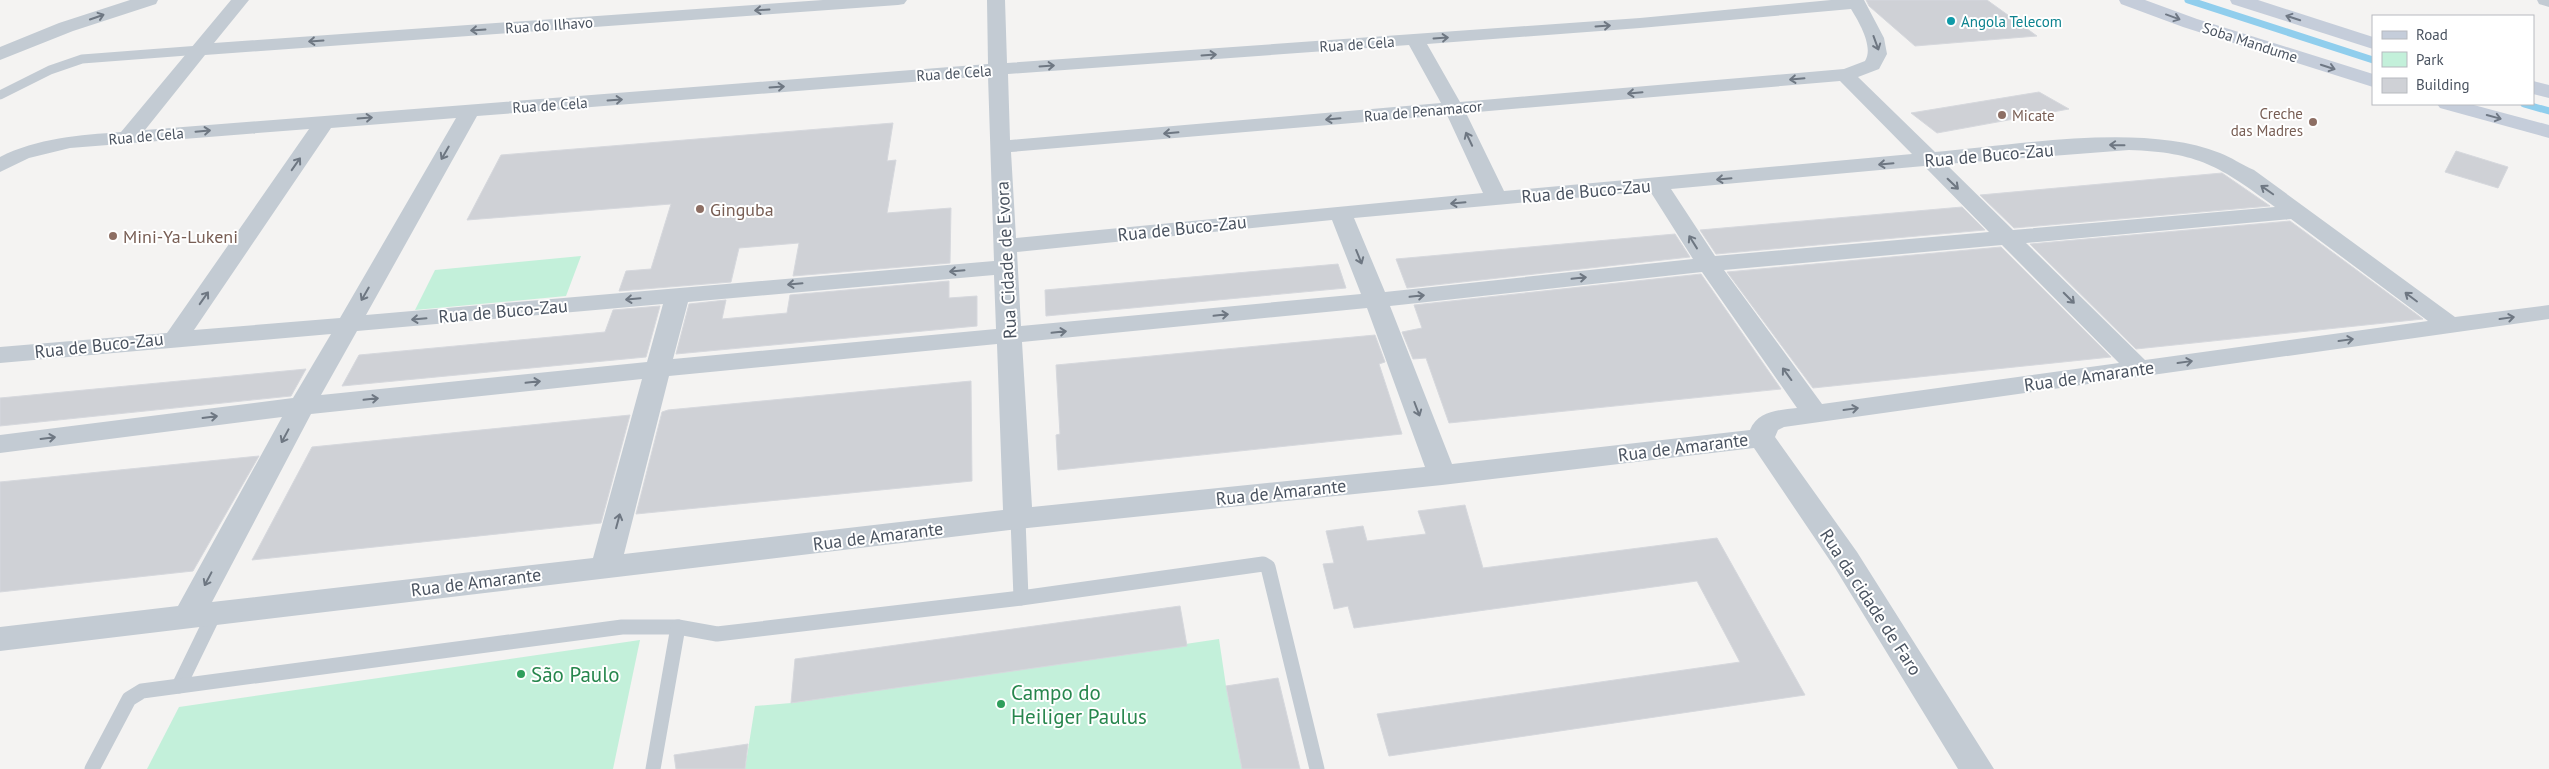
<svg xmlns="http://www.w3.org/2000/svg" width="2549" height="769" viewBox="0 0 2549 769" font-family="'PT Sans',sans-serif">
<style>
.green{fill:#c3f0da}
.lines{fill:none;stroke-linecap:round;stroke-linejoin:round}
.stream{stroke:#90ceed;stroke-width:7}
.building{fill:#cfd1d6;stroke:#d6d8dd}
.service-far1{stroke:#c3cbd3;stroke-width:9}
.service{stroke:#c3cbd3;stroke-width:15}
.minor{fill:#c3cbd3;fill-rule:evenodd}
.tertiary{fill:#c3cbd3;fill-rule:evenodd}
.secondary{fill:#c5cdda;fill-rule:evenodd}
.oneway{stroke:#6e7782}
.oneway2{stroke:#6f7885}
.culture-dot{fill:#0f9aa8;stroke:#fff;stroke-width:2}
.education-dot{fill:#8d6e63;stroke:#fff;stroke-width:2}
.leisure-dot{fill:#2e9e5b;stroke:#fff;stroke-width:2}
.labels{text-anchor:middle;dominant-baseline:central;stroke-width:4;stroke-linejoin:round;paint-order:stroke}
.far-culture-label{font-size:15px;fill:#0d838f;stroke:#fff;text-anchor:start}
.far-street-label{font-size:15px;fill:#4a5360;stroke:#fff}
.far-education-label{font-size:15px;fill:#785e54;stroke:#fff;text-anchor:end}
.street-label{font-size:18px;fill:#4a5360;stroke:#fff}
.education-label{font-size:18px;fill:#785e54;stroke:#fff;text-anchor:start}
.near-leisure-label{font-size:21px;fill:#27864d;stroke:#fff;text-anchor:start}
</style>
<rect width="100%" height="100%" fill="#f4f3f2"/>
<!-- green -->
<g class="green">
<polygon points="581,256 566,296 415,310 435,270"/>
<polygon points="1219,639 1226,686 1242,769 745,769 755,706 791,703"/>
<polygon points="640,640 613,769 147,769 179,707"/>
</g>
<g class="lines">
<!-- stream -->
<g class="stream">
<polyline points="2188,0 2373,60"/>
<polyline points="2524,104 2549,111"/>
</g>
</g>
<!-- building -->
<g class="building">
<polygon points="1866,0 1987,0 2037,36 1915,46 1869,6"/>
<polygon points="2039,92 2069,109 1937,133 1911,113"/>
<polygon points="893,123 887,161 896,160 887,213 951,208 950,263 793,276 799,243 739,248 731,282 619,291 626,271 651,269 671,204 467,220 501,155"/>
<polygon points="2456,151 2508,167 2498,188 2445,172"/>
<polygon points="2222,173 2270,206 2014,228 1980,195"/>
<polygon points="1962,207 1985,230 1716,254 1700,230"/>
<polygon points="2290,221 2423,319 2136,349 2030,244"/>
<polygon points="1675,234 1690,257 1407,288 1396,259"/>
<polygon points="2001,247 2111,357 1813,388 1727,272"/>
<polygon points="1338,264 1346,288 1046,316 1045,290"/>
<polygon points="1701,274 1781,389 1449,423 1426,358 1413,359 1402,332 1422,328 1414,305"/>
<polygon points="949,281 949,298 977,296 977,326 676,354 689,304 726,300 722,319 787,313 790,295"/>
<polygon points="660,306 646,357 342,386 359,355 605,332 613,310"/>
<polygon points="1375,335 1385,362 1379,364 1402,434 1058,470 1056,435 1060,434 1056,365"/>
<polygon points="306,369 291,396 0,426 0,398"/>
<polygon points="971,381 972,481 636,514 662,412 668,410"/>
<polygon points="630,415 601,523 252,560 312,447"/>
<polygon points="259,456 193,571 0,592 0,482"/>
<polygon points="1465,505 1483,568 1717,538 1805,695 1389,756 1377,714 1740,662 1697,581 1354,628 1348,606 1334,609 1323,564 1334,563 1326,531 1363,526 1367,541 1426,534 1418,511"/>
<polygon points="1180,606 1187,646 791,703 795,659"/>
<polygon points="1278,678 1300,769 1242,769 1226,686"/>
<polygon points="748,744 745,769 676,769 674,755"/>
</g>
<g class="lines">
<!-- service-far1 -->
<polyline class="service-far1" points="0,95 50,70 82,59 200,50"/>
<!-- service -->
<g class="service">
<polyline points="1018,519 1021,598"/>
<polyline points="179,686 215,612"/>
<polyline points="92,769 129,699 142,691 622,627 678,627 717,634 1021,598 1263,564 1268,567 1317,769"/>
<polyline points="653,769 678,627"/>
</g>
<!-- minor -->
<path class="minor" d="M231,0H249L214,43L823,0H907L904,4L898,5L205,55L145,130L988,64L987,0H1005L1007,63L1640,18L1831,0H1864L1884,38L1887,54L1879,69L1858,77L1935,152C2017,145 2143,122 2220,153C2231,157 2242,165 2254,170L2455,317L2549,305V319L1784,427L1778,430L1775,437L1857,552L1994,769H1958L1835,568L1754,448L1442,485L1018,529L0,651V627L178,606L282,417L0,453V435L293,398L331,334L0,363V347L167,333L309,129L70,148L29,158L0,172V157C37,138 80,135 121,132ZM1851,9C1859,22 1874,47 1865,61L1844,69L1460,102L1427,44L1640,28ZM1409,45L1441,103L1010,140L1008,74ZM988,76L994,261L366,315L477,116ZM1840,81L1912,154L1504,191L1466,113ZM1447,115L1483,193L1016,238L1011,152ZM456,118L340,318L194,330L331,128ZM2129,150C2198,152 2221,167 2275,207L2013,230L1946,164ZM1924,166L1989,232L1715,256L1671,189ZM1650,191L1693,259L1385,292L1354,218ZM2291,219L2428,321L2145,360L2026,243ZM1332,220L1361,294L1021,326L1017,252ZM2002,245L2119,363L1822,404L1724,270ZM1702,272L1797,408C1778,410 1758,411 1750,430L1452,464L1390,306ZM994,275L996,329L673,359L688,302ZM663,304L647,362L321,395L357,331ZM1367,308L1425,467L1032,507L1022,342ZM997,344L1003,510L624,554L669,376ZM642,379L593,558L212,602L311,414Z"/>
<!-- tertiary -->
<g class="tertiary">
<polygon points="130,0 158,0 156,4 73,31 0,60 0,47 59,23"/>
<polygon points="2537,0 2549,0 2549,7 2539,4"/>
</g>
<!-- secondary -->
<g class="secondary">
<polygon points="2119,0 2145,0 2197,19 2373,74 2373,87 2183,27 2121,4"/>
<polygon points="2230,0 2258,0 2373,37 2373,49 2232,4"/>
<polygon points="2533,81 2549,85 2549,98 2533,94"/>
<polygon points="2437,104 2470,104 2549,125 2549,138 2440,108"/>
</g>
</g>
<!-- one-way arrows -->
<defs><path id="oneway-shaft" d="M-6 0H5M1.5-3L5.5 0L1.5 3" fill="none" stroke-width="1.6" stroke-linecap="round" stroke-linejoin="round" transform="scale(1.25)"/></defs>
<g class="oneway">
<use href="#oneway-shaft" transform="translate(762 10) rotate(176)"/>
<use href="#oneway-shaft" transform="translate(97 17) rotate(-19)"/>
<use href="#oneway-shaft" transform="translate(1603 26) rotate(-4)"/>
<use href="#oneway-shaft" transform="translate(478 30) rotate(176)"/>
<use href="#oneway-shaft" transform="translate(1441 38) rotate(-4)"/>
<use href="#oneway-shaft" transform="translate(316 41) rotate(176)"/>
<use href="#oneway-shaft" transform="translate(1876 43) rotate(70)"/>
<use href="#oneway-shaft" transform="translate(1209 55) rotate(-4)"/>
<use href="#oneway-shaft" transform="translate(1047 66) rotate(-4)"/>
<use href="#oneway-shaft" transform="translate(1797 79) rotate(175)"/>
<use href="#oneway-shaft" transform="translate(777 87) rotate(-4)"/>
<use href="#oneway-shaft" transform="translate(1635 93) rotate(175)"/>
<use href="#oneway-shaft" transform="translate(615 100) rotate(-4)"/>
<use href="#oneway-shaft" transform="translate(365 118) rotate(-4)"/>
<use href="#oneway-shaft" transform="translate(1333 119) rotate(175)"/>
<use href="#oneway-shaft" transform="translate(203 131) rotate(-5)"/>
<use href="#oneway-shaft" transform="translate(1171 133) rotate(175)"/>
<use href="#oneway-shaft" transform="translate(1469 139) rotate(-115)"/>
<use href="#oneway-shaft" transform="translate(2117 145) rotate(-179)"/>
<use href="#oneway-shaft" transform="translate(445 153) rotate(120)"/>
<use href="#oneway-shaft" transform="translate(296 164) rotate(-55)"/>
<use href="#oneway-shaft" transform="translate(1886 164) rotate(175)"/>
<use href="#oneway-shaft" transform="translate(1724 179) rotate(175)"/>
<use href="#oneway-shaft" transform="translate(1953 184) rotate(44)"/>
<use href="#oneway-shaft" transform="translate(2267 190) rotate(-145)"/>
<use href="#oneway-shaft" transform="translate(1458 203) rotate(175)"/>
<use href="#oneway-shaft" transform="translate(1693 242) rotate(-122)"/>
<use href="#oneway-shaft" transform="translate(1359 257) rotate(68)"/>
<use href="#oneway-shaft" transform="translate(957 271) rotate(175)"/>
<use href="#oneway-shaft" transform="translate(1579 278) rotate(-6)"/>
<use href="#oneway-shaft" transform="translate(795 284) rotate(175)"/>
<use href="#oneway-shaft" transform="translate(365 294) rotate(120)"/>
<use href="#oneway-shaft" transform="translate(1417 296) rotate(-6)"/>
<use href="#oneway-shaft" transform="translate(2411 297) rotate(-143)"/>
<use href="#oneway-shaft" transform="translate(204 298) rotate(-55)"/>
<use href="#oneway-shaft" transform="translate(2069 298) rotate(45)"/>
<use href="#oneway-shaft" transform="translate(633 299) rotate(175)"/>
<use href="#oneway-shaft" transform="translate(1221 315) rotate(-6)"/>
<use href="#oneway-shaft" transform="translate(2507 318) rotate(-8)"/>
<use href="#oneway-shaft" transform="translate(419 319) rotate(175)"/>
<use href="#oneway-shaft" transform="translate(1059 332) rotate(-6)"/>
<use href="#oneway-shaft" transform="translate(2346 340) rotate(-8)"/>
<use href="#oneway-shaft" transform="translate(2185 362) rotate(-8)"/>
<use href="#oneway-shaft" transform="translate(1787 374) rotate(-126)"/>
<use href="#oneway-shaft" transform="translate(533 382) rotate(-6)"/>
<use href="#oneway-shaft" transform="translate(371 399) rotate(-6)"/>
<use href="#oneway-shaft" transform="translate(1417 409) rotate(69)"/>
<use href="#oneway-shaft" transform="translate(1851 409) rotate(-8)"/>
<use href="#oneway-shaft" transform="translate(210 417) rotate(-7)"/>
<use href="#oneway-shaft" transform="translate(285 436) rotate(118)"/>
<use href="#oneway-shaft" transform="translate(48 438) rotate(-7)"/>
<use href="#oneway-shaft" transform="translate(618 521) rotate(-75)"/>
<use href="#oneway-shaft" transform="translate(208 579) rotate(118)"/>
</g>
<g class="oneway2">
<use href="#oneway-shaft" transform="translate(2173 17) rotate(20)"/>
<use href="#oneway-shaft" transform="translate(2293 18) rotate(-162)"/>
<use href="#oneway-shaft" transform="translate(2328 67) rotate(18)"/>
<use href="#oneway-shaft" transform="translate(2494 117) rotate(15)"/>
</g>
<!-- markers -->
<circle class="culture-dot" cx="1951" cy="21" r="5"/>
<g class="education-dot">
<circle cx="2002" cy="115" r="5"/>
<circle cx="2313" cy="122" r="5"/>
<circle cx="700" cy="209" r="5"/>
<circle cx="113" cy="236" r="5"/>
</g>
<g class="leisure-dot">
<circle cx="521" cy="674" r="5"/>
<circle cx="1001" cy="704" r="5"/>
</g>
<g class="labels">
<!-- far-culture labels -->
<g class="far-culture-label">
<text x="1961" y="21">Angola Telecom</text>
</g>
<!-- far-street labels -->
<g class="far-street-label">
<text transform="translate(549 25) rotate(-4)">Rua do Ilhavo</text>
<text transform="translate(2250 42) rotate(18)">Soba Mandume</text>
<text transform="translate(1357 44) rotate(-4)">Rua de Cela</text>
<text transform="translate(954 73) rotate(-4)">Rua de Cela</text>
<text transform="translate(550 105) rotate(-4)">Rua de Cela</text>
<text transform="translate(1423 111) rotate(-5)">Rua de Penamacor</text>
<text transform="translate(146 136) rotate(-5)">Rua de Cela</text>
</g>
<!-- far-education labels -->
<g class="far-education-label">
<text x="2303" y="113">Creche<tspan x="2303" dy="17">das Madres</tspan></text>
<text x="2012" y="115" text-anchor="start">Micate</text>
</g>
<!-- street labels -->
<g class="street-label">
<text transform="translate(1989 155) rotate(-5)">Rua de Buco-Zau</text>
<text transform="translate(1586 191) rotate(-5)">Rua de Buco-Zau</text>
<text transform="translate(1182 228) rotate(-6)">Rua de Buco-Zau</text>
<text transform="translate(1006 260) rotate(-93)">Rua Cidade de Evora</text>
<text transform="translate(503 311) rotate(-5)">Rua de Buco-Zau</text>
<text transform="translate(99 345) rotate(-6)">Rua de Buco-Zau</text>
<text transform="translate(2089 376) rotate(-8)">Rua de Amarante</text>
<text transform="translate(1683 447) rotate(-7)">Rua de Amarante</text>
<text transform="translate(1281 492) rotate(-6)">Rua de Amarante</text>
<text transform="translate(878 536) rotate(-7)">Rua de Amarante</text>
<text transform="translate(476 582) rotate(-7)">Rua de Amarante</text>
<text transform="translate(1871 602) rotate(57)">Rua da cidade de Faro</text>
</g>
<!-- education labels -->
<g class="education-label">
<text x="710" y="209">Ginguba</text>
<text x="123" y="236">Mini-Ya-Lukeni</text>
</g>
<!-- near-leisure labels -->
<g class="near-leisure-label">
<text x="531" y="674">São Paulo</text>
<text x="1011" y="692">Campo do<tspan x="1011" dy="24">Heiliger Paulus</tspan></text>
</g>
</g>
<!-- legend -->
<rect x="2372" y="15" width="162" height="90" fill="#ffffff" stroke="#b7babf"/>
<rect x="2382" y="31" width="25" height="8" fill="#c5cdda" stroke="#b7babf"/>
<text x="2416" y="40" font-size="15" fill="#4a5360">Road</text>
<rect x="2382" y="52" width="25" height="15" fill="#c3f0da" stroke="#b7babf"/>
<text x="2416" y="65" font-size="15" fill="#4a5360">Park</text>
<rect x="2382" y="78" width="25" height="15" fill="#cfd1d6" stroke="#b7babf"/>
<text x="2416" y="90" font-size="15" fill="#4a5360">Building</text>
</svg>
